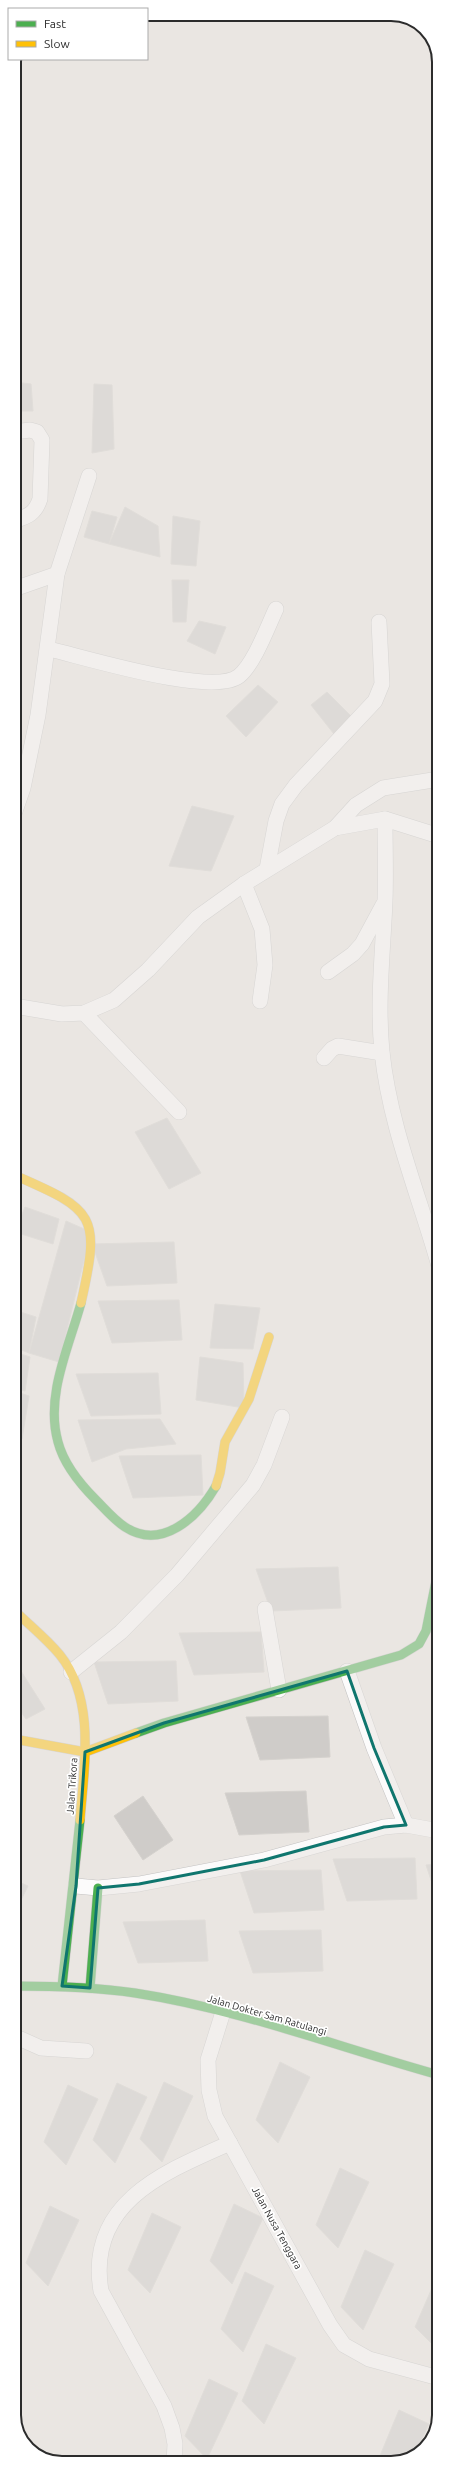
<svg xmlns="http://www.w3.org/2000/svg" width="453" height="2477" viewBox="0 0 453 2477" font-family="Ubuntu,sans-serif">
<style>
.building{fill:#cfccc9;stroke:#d5d2ce}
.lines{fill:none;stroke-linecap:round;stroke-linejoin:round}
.street-casing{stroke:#c3c2c2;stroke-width:16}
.fast-casing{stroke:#c3c2c2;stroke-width:10}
.slow-casing{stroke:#c3c2c2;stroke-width:10}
.street{stroke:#fcfbfb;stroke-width:15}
.fast{stroke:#4caf50;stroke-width:9}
.slow{stroke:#ffc107;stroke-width:9}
.marked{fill:none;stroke:#0f766e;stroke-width:3;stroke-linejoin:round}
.labels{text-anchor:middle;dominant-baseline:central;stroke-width:3.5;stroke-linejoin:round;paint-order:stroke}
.street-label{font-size:10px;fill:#2c2c2c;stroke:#fff}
.rim{fill:none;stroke:#2c2c2c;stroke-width:2}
</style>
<rect width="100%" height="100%" fill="#eae6e2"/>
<!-- building -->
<g class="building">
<polygon points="14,382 31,384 33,411 14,411"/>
<polygon points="94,384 112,385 114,449 92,453"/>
<polygon points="125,507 158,526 160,557 109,544"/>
<polygon points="92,511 117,517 109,544 84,537"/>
<polygon points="173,516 200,521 196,566 171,564"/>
<polygon points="172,580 189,580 186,622 173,622"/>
<polygon points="199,621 226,627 215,654 187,641"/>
<polygon points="258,685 278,702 246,737 226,716"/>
<polygon points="327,692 352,717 334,734 311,705"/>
<polygon points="439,736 439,747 433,742"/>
<polygon points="192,806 234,816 211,871 169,866"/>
<polygon points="167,1118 201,1173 169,1189 135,1132"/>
<polygon points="25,1207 59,1219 53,1244 15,1232"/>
<polygon points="66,1221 91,1232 59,1362 29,1353"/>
<polygon points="174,1242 177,1283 107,1286 92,1244"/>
<polygon points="179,1300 182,1340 112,1343 98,1301"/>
<polygon points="215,1304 260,1308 253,1349 210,1348"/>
<polygon points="14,1310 36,1317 29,1353 14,1347"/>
<polygon points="14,1352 30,1357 25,1391 14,1388"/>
<polygon points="200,1357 243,1363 244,1408 196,1400"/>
<polygon points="158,1373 161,1414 91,1416 76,1374"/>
<polygon points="14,1391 29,1396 22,1439 14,1436"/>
<polygon points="160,1419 176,1444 126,1449 92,1462 78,1420"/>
<polygon points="201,1455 203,1495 133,1498 119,1456"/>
<polygon points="338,1567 341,1608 271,1611 256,1569"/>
<polygon points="261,1632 264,1672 194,1675 179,1633"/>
<polygon points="14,1660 45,1709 26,1719 14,1702"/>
<polygon points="176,1661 178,1701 108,1704 94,1662"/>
<polygon points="328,1716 330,1757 260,1760 246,1717"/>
<polygon points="306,1791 309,1832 239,1835 225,1793"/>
<polygon points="143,1796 173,1840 143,1860 114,1816"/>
<polygon points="415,1858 417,1899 347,1901 333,1859"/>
<polygon points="439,1864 439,1904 426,1865"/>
<polygon points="321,1870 324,1910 254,1913 240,1871"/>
<polygon points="14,1880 28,1886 14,1914"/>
<polygon points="205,1920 208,1961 138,1963 123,1922"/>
<polygon points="321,1930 323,1971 253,1973 239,1931"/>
<polygon points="280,2062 310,2077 278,2143 256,2120"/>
<polygon points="164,2082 193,2096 162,2162 140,2139"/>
<polygon points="117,2083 147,2097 115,2163 93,2140"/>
<polygon points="68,2085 98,2099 66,2165 44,2142"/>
<polygon points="340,2168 369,2182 338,2248 316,2225"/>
<polygon points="234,2204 263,2218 232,2284 210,2261"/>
<polygon points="50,2206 79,2220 48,2286 26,2263"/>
<polygon points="152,2213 181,2227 150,2293 128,2270"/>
<polygon points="365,2250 394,2264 363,2330 341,2307"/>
<polygon points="245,2272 274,2286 243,2352 221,2329"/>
<polygon points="439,2272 439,2347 438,2350 415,2327"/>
<polygon points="266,2344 296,2358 264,2424 242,2401"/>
<polygon points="209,2379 238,2393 207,2459 185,2436"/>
<polygon points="399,2410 429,2424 415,2453 397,2463 377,2463"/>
</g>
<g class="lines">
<defs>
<g id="street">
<path d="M14,432L30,430L37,432L42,440L40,499C35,514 28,516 14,521"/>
<polyline points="14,589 57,574"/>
<path d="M49,649C84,657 213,697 239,676C254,664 268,626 276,609"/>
<polyline points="14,814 23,788 38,715 57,574 89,476"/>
<path d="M385,819C385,846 386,874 385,901C383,951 377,1002 382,1052C390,1127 419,1195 439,1266"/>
<polyline points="335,828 356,805 383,788 439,779"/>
<polyline points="267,869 276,821 282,804 296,785 375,701 382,684 379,622"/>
<polyline points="244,884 262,929 265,965 260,1001"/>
<polyline points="328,972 353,954 362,944 383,905"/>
<polyline points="14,1006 62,1014 84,1013 114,1000 148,970 198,917 244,884 335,828 385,819 439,836"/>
<polyline points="84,1013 179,1112"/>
<polyline points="324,1058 332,1049 338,1046 382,1053"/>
<polyline points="265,1609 279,1690"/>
<polyline points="347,1671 374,1748 406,1825"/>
<polyline points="71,1672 121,1632 177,1575 253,1485 264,1465 282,1417"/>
<polyline points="76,1886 98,1888 139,1884 264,1860 384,1827 406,1825 439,1831"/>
<polyline points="223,2012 208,2060 209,2090 215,2116 330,2325 344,2345 369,2359 439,2378"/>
<polyline points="14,2036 41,2048 86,2051"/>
<path d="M174,2463L175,2444L172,2428L164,2406L101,2291C86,2203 164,2172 230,2143"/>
</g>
<g id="fast">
<path d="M81,1303C69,1347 45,1396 58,1442C64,1465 80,1484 96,1500C105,1509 114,1520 125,1527C162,1551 198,1517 216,1486"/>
<polyline points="136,1733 164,1723 401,1655 419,1644 426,1631 436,1581"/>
<path d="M14,1986C55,1986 95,1987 135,1993C239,2009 338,2047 439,2075"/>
<polyline points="62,1986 80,1820"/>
<polyline points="90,1988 98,1888"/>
</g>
<g id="slow">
<path d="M14,1175C95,1210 101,1215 81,1303"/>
<polyline points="216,1486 220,1473 225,1442 249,1399 269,1337"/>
<polyline points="436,1581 439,1515"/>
<path d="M14,1610C29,1625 46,1638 60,1655C96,1700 84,1767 80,1820"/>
<polyline points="14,1739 85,1752 136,1733"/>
</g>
</defs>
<!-- street casing -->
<use href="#street" class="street-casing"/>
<!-- fast casing -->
<use href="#fast" class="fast-casing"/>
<!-- slow casing -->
<use href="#slow" class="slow-casing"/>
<!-- street -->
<use href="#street" class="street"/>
<!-- fast -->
<use href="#fast" class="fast"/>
<!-- slow -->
<use href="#slow" class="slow"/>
</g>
<!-- marked area -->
<path d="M0 0H453V2477H0ZM347,1671L374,1748L406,1825L384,1827L264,1860L139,1884L98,1888L90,1988L62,1986L76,1886L85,1752L164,1723Z" fill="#eae6e2" fill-opacity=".55" fill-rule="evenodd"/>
<path class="marked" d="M347,1671L374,1748L406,1825L384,1827L264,1860L139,1884L98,1888L90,1988L62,1986L76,1886L85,1752L164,1723Z"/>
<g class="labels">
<!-- street labels -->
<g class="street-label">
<text transform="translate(72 1786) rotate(-86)">Jalan Trikora</text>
<text transform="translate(267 2015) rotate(16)">Jalan Dokter Sam Ratulangi</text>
<text transform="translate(277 2228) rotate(61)">Jalan Nusa Tenggara</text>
</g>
</g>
<!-- crop -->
<path d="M0 0H453V2477H0ZM62 21H391A41 41 0 0 1 432 62V2415A41 41 0 0 1 391 2456H62A41 41 0 0 1 21 2415V62A41 41 0 0 1 62 21Z" fill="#fff" fill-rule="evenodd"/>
<path class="rim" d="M62 21H391A41 41 0 0 1 432 62V2415A41 41 0 0 1 391 2456H62A41 41 0 0 1 21 2415V62A41 41 0 0 1 62 21Z"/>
<!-- legend -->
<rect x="8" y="8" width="140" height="52" fill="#ffffff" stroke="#ababab"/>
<rect x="16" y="21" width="20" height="6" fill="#4caf50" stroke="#ababab"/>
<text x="44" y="28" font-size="12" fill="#2c2c2c">Fast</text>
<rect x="16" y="41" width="20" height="6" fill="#ffc107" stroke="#ababab"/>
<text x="44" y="48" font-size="12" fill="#2c2c2c">Slow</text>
</svg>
